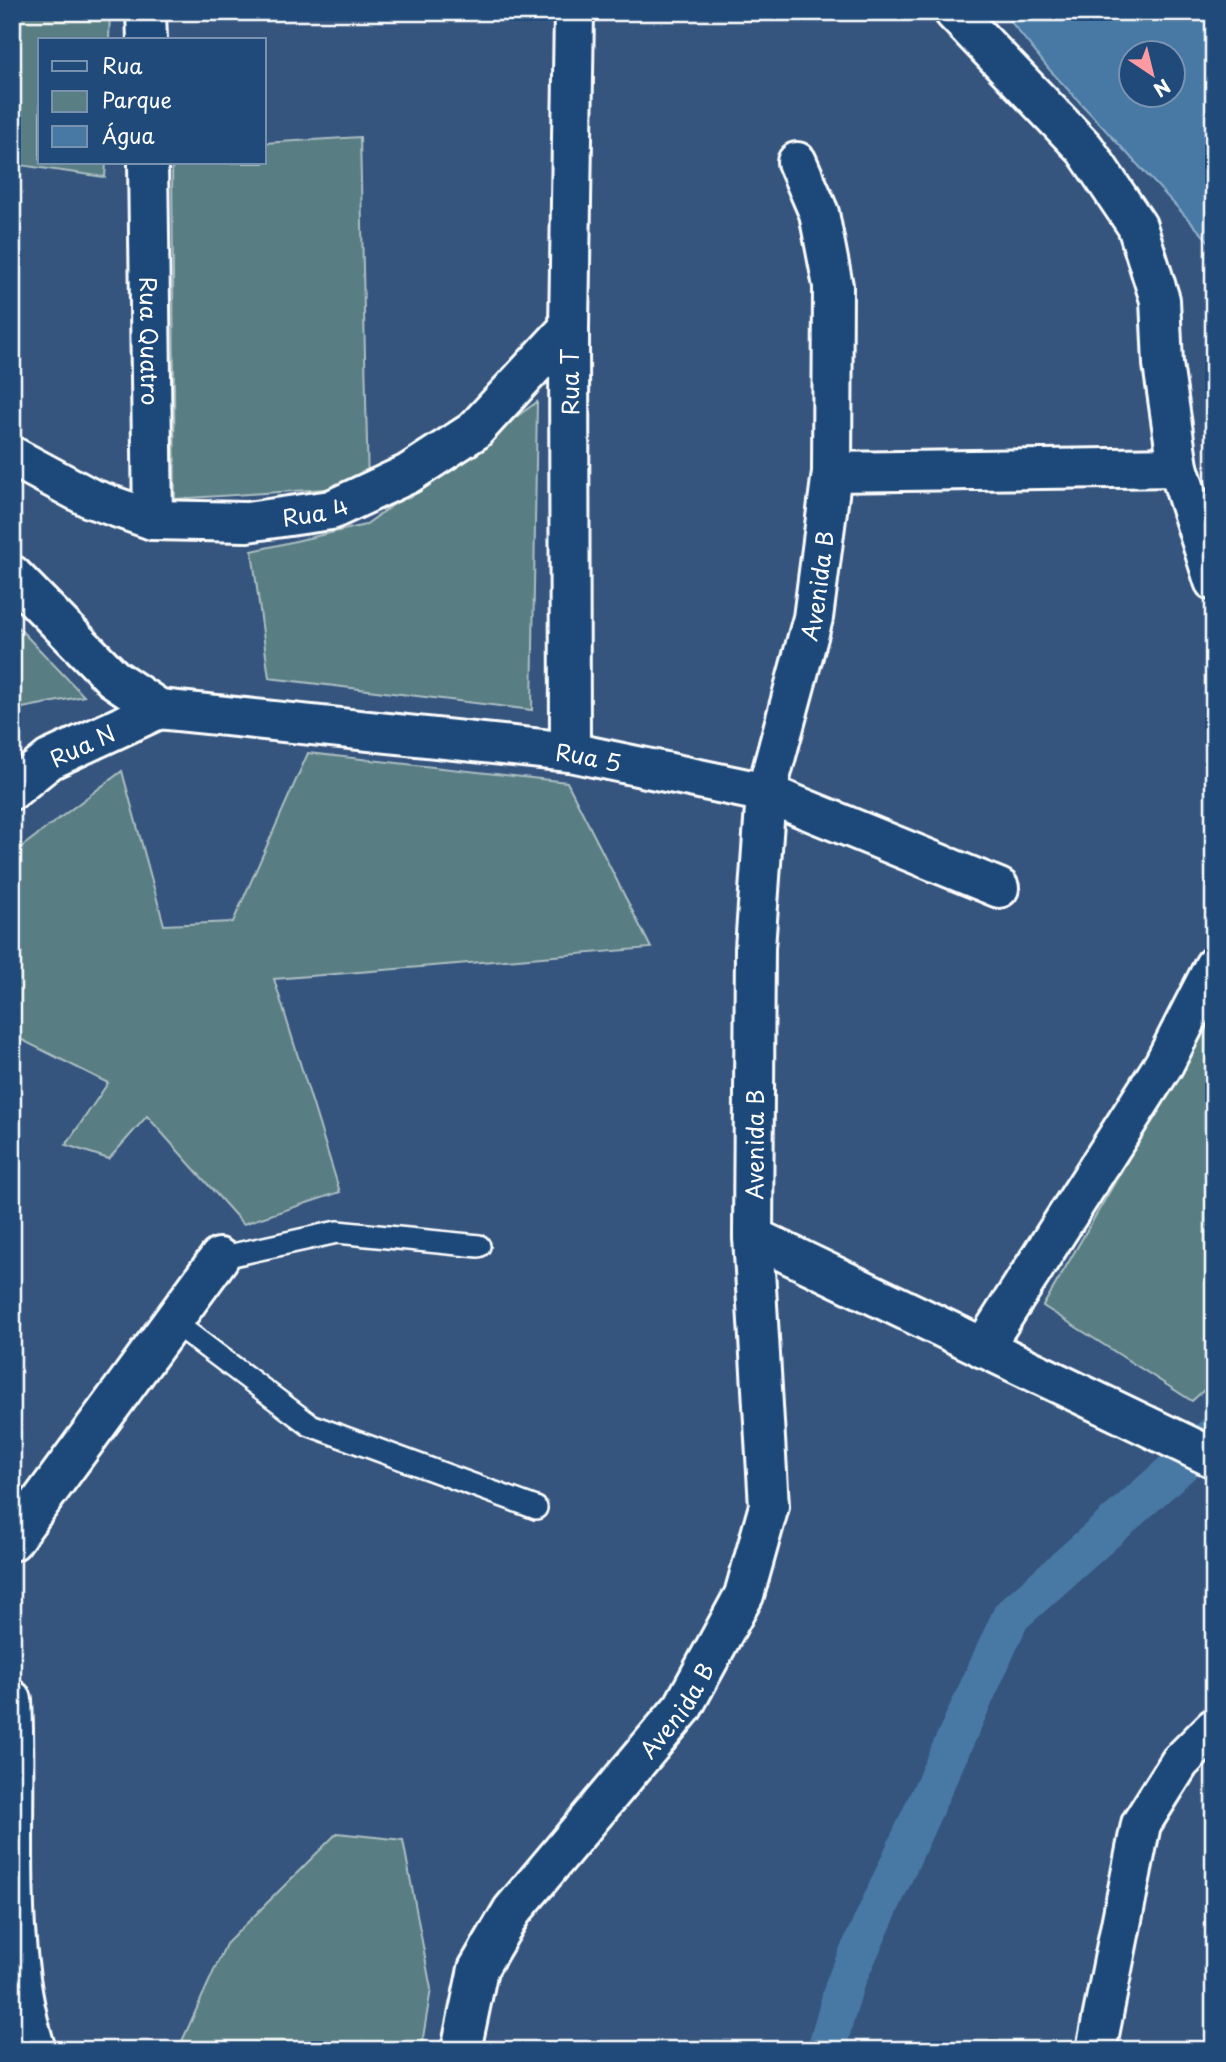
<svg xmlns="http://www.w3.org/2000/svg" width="1226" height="2062" viewBox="0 0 1226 2062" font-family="'Playpen Sans',sans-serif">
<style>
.green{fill:#597e83;stroke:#acbec1;stroke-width:2}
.water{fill:#4779a4;stroke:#91afc8;stroke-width:2;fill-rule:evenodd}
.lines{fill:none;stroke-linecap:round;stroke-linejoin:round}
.canal{stroke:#4779a4;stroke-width:38}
.lane-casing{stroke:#fff;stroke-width:26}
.street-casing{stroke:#fff;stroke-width:44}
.lane{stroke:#1f4a7a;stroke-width:21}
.street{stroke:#1f4a7a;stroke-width:38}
.labels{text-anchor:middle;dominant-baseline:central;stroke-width:5;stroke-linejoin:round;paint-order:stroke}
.street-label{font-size:23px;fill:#fff;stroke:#1f4a7a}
</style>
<rect width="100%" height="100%" fill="#35557f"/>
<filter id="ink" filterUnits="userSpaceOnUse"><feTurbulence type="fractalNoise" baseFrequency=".0143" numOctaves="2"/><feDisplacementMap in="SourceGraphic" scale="14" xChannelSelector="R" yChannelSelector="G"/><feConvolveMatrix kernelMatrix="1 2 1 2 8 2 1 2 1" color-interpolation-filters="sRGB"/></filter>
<g filter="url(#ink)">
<!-- green -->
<g class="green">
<polygon points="12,12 110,12 109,40 40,40 40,163 106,163 105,177 12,164"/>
<polygon points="360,137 368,486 175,499 172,163 264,163 264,143"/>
<polygon points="537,402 532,710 269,678 252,551 365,525"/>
<polygon points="12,621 84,696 12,710"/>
<polygon points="308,753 567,782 651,948 274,979 340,1192 243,1224 147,1116 109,1159 66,1145 108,1083 12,1035 12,854 122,771 164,925 233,922"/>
<polygon points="1214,1012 1214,1381 1192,1401 1043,1306"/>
<polygon points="337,1833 403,1840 431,1989 421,2050 178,2050 226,1944"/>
</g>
<!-- water -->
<path class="water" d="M1003,12H1214V247L1048,68ZM1132,52H1174V94H1132Z"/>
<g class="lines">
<!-- canal -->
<polyline class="canal" points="826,2050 845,1983 1011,1616 1214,1435"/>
<defs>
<g id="lane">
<polyline points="219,1258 337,1232 479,1246"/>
<polyline points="172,1321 310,1425 536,1508"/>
</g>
<g id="street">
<polyline points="146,12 147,40"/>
<polyline points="954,12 1085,149 1137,226 1160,300 1163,364 1178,467 1214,581"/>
<path id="s1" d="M148,163L153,520"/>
<path id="s2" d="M12,456L90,498L153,520L247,522L331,510L408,474L474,431L569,328"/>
<polyline points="832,472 1178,467"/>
<path id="s3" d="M12,575L113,678L159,709L570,752L766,793L999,888"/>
<polyline points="570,752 569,328 574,12"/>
<path id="s4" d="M12,790L49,760L159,709"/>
<polyline points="753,1237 1214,1458"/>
<polyline points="983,1348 1164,1064 1214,966"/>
<polyline points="12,1541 219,1258"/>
<path d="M12,1700C18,1814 1,1942 36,2050"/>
<path id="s5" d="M461,2050L478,1969L512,1911L683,1707L744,1595L769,1506L753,1237L755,948L766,793L813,618L832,472L833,286L819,213L797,162"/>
<polyline points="1096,2050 1141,1824 1180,1762 1214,1728"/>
</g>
</defs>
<!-- lane casing -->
<use href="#lane" class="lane-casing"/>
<!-- street casing -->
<use href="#street" class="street-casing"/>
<!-- lane -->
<use href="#lane" class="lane"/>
<!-- street -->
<use href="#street" class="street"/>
</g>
</g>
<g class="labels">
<!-- street labels -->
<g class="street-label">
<text stroke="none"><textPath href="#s1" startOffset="178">Rua Quatro</textPath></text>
<text transform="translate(569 382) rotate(-90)">Rua T</text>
<text stroke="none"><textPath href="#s2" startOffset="318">Rua 4</textPath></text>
<text stroke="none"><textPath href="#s5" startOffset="1564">Avenida B</textPath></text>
<text stroke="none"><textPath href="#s4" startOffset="84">Rua N</textPath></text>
<text stroke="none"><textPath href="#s3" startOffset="632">Rua 5</textPath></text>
<text stroke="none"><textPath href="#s5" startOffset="998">Avenida B</textPath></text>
<text stroke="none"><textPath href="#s5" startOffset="410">Avenida B</textPath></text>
</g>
</g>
<!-- margin -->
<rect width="1226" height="2062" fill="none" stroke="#1f4a7a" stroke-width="42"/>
<rect x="21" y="21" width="1184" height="2020" fill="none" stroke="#fff" stroke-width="2.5" filter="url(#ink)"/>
<!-- legend -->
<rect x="38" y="38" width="228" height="126" fill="#1f4a7a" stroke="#7992af" stroke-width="2"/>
<rect x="52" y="61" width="35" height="10" fill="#1f4a7a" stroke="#7992af" stroke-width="2"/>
<text x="102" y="74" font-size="21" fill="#ffffff">Rua</text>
<rect x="52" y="91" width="35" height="21" fill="#597e83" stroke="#7992af" stroke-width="2"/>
<text x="102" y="108" font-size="21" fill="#ffffff">Parque</text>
<rect x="52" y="126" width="35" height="21" fill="#4779a4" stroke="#7992af" stroke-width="2"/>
<text x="102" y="144" font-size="21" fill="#ffffff">Água</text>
<!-- north arrow -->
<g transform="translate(1152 74) rotate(145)"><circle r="33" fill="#1f4a7a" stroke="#7992af" stroke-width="2"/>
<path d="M0-5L12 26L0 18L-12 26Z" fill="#ff9aa2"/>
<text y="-10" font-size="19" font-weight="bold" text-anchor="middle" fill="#ffffff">N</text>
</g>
</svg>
